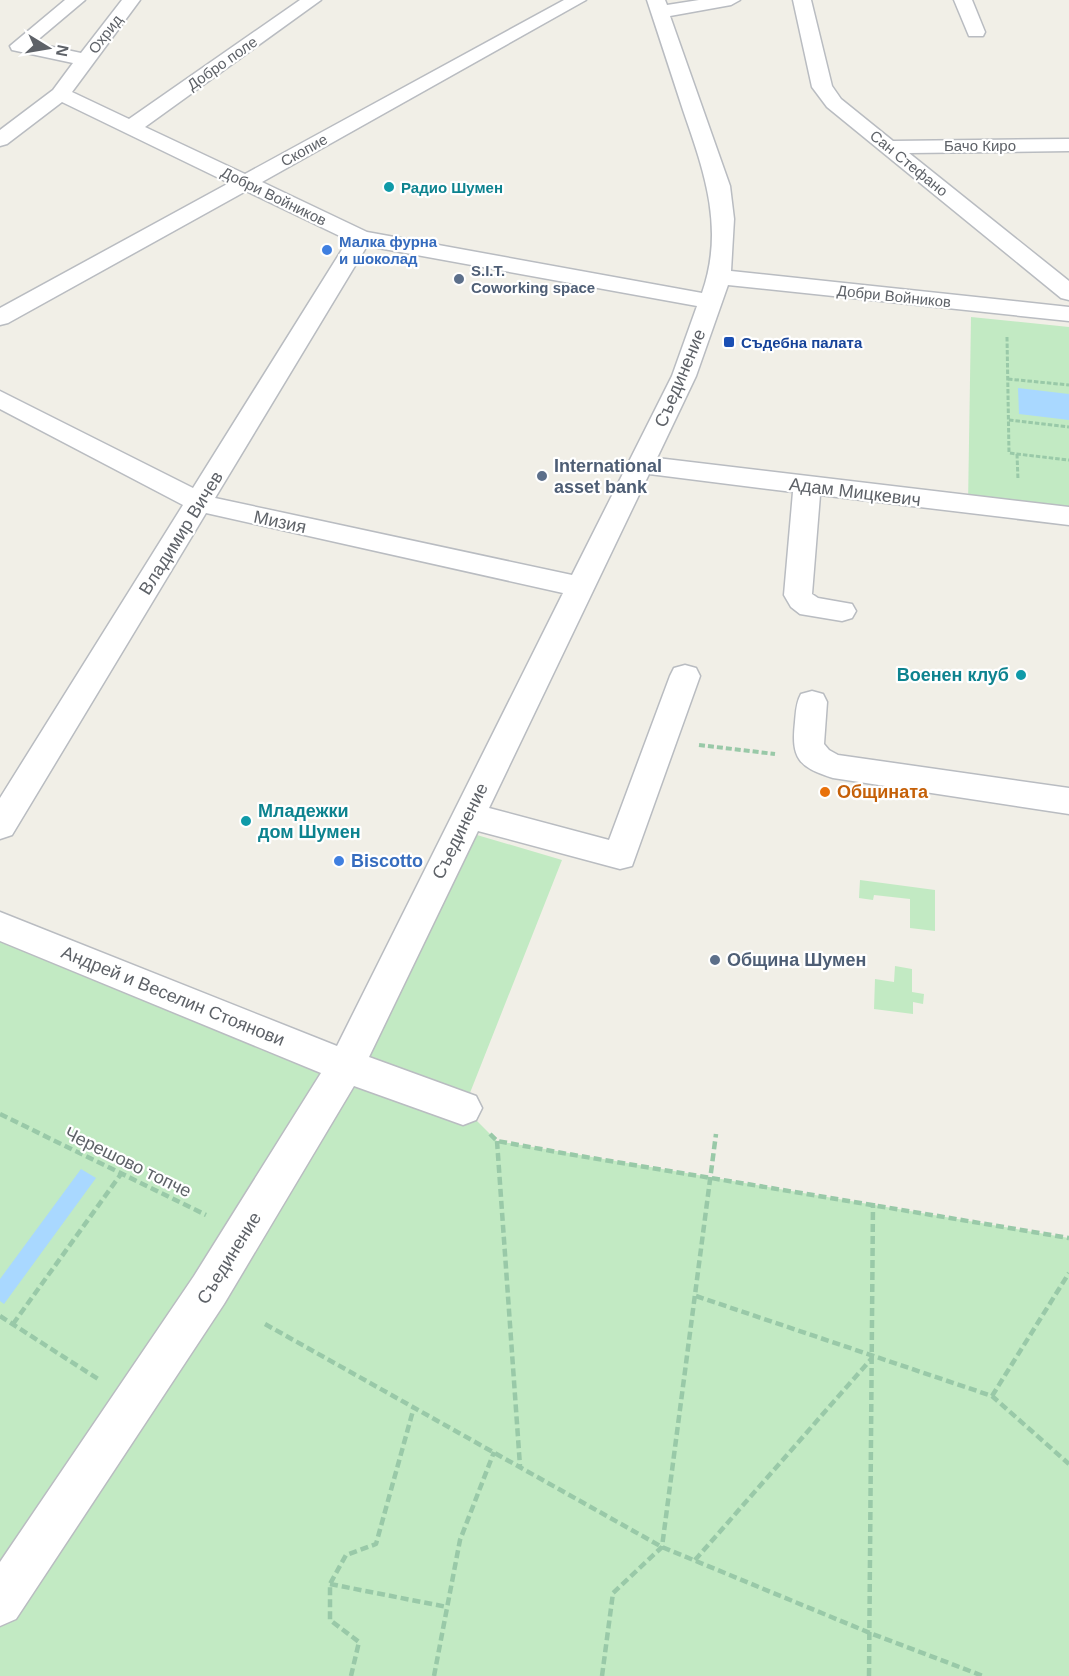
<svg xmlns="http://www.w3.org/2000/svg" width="1069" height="1676" viewBox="0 0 1069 1676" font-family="Helvetica,sans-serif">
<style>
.green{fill:#c2eac3}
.water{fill:#a9d8ff}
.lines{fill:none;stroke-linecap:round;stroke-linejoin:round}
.minor-casing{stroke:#b9bcc1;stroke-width:3}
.path-far2{stroke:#99c9a8;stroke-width:3;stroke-dasharray:4.5 2;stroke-linecap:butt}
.path-far1{stroke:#99c9a8;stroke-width:4;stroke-dasharray:6 3;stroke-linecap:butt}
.path{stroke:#99c9a8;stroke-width:4.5;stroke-dasharray:8 4;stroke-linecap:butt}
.minor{fill:#fff;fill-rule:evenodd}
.culture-dot{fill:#0f9aa8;stroke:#fff;stroke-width:2}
.shop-dot{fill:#3f7fe0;stroke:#fff;stroke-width:2}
.service-dot{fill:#5c6f8a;stroke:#fff;stroke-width:2}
.transit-dot{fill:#1a4fb4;stroke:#fff;stroke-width:2}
.food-dot{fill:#e8710a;stroke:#fff;stroke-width:2}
.labels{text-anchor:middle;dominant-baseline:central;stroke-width:4.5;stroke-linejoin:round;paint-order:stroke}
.far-street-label{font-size:15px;fill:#5e6268;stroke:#fff}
.far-culture-label{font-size:15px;font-weight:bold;fill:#0d838f;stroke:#fff;text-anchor:start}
.far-shop-label{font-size:15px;font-weight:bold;fill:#366cbe;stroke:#fff;text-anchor:start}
.far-service-label{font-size:15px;font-weight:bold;fill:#4e5e75;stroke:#fff;text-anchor:start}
.far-transit-label{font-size:15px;font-weight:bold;fill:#164399;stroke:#fff;text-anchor:start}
.street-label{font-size:18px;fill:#5e6268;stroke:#fff}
.service-label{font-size:18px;font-weight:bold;fill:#4e5e75;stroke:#fff;text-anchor:start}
.culture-label{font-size:18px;font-weight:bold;fill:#0d838f;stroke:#fff;text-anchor:end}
.food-label{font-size:18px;font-weight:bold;fill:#c56008;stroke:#fff;text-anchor:start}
.shop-label{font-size:18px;font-weight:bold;fill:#366cbe;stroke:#fff;text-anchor:start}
</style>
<rect width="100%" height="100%" fill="#f1efe7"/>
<!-- green -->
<g class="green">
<polygon points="971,317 1069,327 1069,516 968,505"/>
<polygon points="460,830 562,860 464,1108 497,1141 1069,1238 1069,1676 0,1676 0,926 346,1065"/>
<polygon points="860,880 935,890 935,931 910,928 910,899 874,895 873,900 859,898"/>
<polygon points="895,966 912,969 912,992 924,994 923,1004 913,1002 913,1014 874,1009 875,979 894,982"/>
</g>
<!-- water -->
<g class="water">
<polygon points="1018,388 1069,394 1069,420 1019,414"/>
<polygon points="81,1169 96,1178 4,1304 0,1301 0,1279"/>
</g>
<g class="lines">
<defs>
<g id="minor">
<path d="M65,0H85L34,43L81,53L122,0H140L72,92L129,119L300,0H321L145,127L245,174L564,0H586L262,182L367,232L702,293C725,228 704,171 683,110C671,73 659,36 647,0H665L667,5L699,0H740L731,5L670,16L730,186L734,219L731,271L1069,307V321L728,285L696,376L657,458L1069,507V525L820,495L812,594L818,598L852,604L856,611L852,618L842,621L800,614L791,607L784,595L793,492L649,474L489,808L609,840L670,676L674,668L685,665L696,668L700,676L632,866L620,869L478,831L369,1057L476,1096L482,1108L476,1120L463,1125L354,1086L224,1304L16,1619L0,1626V1562L194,1276L321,1073L0,941V912L337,1046L563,593L206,513L12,835L0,839V798L183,505L0,409V391L193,488L348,240L246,191L8,323L0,325V308L229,183L62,102L7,144L0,146V130L53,90L73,63L12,50L10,46ZM367,246L697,306L672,376L572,575L215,498Z"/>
<polygon points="793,0 811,0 832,86 841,99 893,141 1069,139 1069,151 909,153 1069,281 1069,300 1061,298 827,107 812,87"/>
<polygon points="954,0 972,0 985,32 983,36 969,36"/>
<path d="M812,691L823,694L827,702L824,744L829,750L838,755L1069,788V814L833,778C798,767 791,758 795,722C796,712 796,703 801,694Z"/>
</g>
</defs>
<!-- minor casing -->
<use href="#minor" class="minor-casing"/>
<!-- path-far2 -->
<g class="path-far2">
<polyline points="1007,337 1009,453 1069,460"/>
<polyline points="1008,379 1069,385"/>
<polyline points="1009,420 1069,427"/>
<polyline points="1017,454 1018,480"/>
</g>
<!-- path-far1 -->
<polyline class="path-far1" points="699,745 775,754"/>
<!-- path -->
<g class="path">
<polyline points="0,1114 206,1215"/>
<polyline points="490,1134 497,1141 568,1154 1069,1238"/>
<polyline points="497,1141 520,1466"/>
<polyline points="696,1296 992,1396 1069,1464"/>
<polyline points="0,1316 98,1379"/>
<polyline points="13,1324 121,1174"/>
<polyline points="265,1324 662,1547 870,1633 983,1676"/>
<polyline points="992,1396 1069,1273"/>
<polyline points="695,1560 872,1358"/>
<polyline points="330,1584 447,1607"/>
<polyline points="351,1676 359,1642 330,1620 330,1584 346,1555 376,1544 414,1407"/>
<polyline points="434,1676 460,1540 494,1452"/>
<polyline points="602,1676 613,1593 662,1547 716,1134"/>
<polyline points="869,1676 873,1203"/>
</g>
<!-- minor -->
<use href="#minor" class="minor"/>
</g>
<!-- markers -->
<g class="culture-dot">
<circle cx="389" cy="187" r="6"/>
<circle cx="1021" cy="675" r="6"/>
<circle cx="246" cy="821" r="6"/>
</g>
<g class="shop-dot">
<circle cx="327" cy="250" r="6"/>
<circle cx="339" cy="861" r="6"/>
</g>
<g class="service-dot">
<circle cx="459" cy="279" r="6"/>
<circle cx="542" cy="476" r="6"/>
<circle cx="715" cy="960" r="6"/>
</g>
<rect class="transit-dot" x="723" y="336" width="12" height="12" rx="3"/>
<circle class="food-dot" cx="825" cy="792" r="6"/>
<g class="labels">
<!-- far-street labels -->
<g class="far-street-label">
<text transform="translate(105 34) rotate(-52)">Охрид</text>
<text transform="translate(222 63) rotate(-35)">Добро поле</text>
<text x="980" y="145">Бачо Киро</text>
<text transform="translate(304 150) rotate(-29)">Скопие</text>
<text transform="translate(909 163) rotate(39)">Сан Стефано</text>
<text transform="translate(274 196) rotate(26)">Добри Войников</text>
<text transform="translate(894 296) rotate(6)">Добри Войников</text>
</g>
<!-- far-culture labels -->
<g class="far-culture-label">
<text x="401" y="187">Радио Шумен</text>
</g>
<!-- far-shop labels -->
<g class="far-shop-label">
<text x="339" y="241">Малка фурна<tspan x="339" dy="17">и шоколад</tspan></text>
</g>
<!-- far-service labels -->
<g class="far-service-label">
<text x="471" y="270">S.I.T.<tspan x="471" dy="17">Coworking space</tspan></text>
</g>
<!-- far-transit labels -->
<g class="far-transit-label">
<text x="741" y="342">Съдебна палата</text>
</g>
<!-- street labels -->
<g class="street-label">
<text transform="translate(680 378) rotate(-67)">Съединение</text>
<text transform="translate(855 492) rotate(7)">Адам Мицкевич</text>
<text transform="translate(280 522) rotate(12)">Мизия</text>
<text transform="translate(181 533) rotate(-58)">Владимир Вичев</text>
<text transform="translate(460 831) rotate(-64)">Съединение</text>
<text transform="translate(173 996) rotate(22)">Андрей и Веселин Стоянови</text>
<text transform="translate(128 1162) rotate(26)">Черешово топче</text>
<text transform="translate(229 1258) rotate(-58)">Съединение</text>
</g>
<!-- service labels -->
<g class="service-label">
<text x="554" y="466">International<tspan x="554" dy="21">asset bank</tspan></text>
<text x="727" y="960">Община Шумен</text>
</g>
<!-- culture labels -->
<g class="culture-label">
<text x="1009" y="675">Военен клуб</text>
<text x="258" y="811" text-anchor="start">Младежки<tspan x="258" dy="21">дом Шумен</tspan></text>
</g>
<!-- food labels -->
<g class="food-label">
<text x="837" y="792">Общината</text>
</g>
<!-- shop labels -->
<g class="shop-label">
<text x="351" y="861">Biscotto</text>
</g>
</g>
<!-- north arrow -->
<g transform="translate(48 48) rotate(101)" stroke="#ffffff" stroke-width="4.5" paint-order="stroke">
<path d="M0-4.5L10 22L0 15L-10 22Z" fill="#5e6268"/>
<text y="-9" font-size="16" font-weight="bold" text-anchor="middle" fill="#5e6268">N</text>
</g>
</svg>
